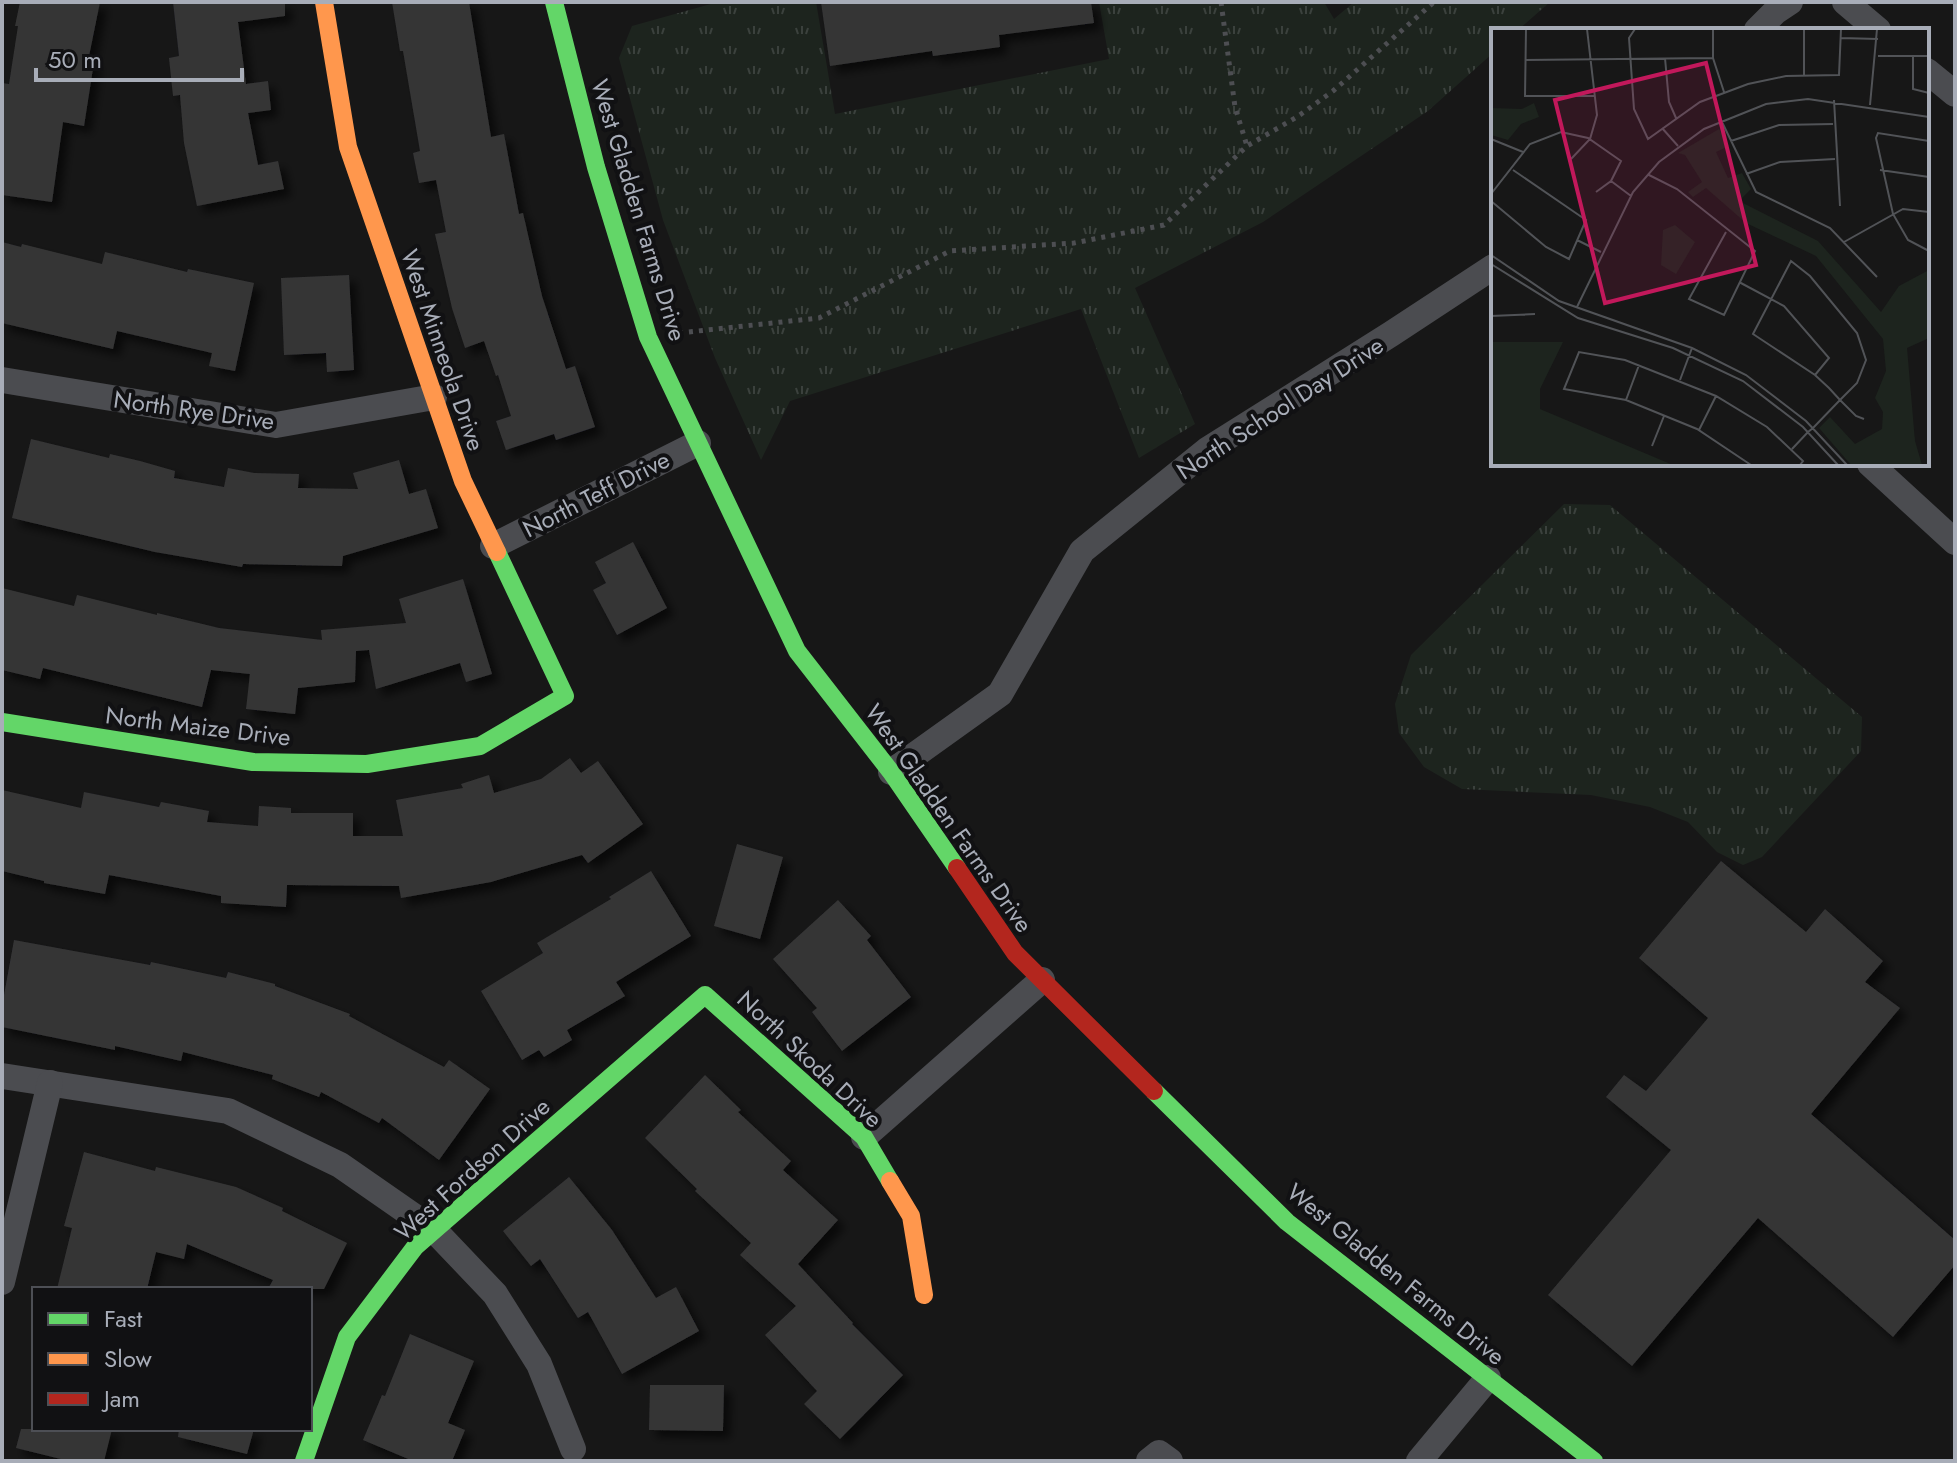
<svg xmlns="http://www.w3.org/2000/svg" width="1957" height="1463" viewBox="0 0 1957 1463" font-family="Jost,sans-serif">
<style>
.grass{fill:url(#grass-tufts)}
.building{fill:#353536;filter:url(#shadow)}
.lines{fill:none;stroke-linecap:round;stroke-linejoin:round}
.path{stroke:#4d4e52;stroke-width:5;stroke-dasharray:4 6;stroke-linecap:butt}
.street{stroke:#4b4c50;stroke-width:26}
.fast{stroke:#63d668;stroke-width:18}
.slow{stroke:#ff974d;stroke-width:18}
.jam{stroke:#b3261e;stroke-width:18}
.labels{text-anchor:middle;dominant-baseline:central;stroke-width:8;stroke-linejoin:round;paint-order:stroke}
.street-label{font-size:24px;fill:#a8adb8;stroke:#111113}
.inset-road{fill:none;stroke:#515357;stroke-width:2}
.view{fill:#c2185b;fill-opacity:0.15;stroke:#c2185b;stroke-width:4}
.inset-edge{fill:none;stroke:#a8adb8;stroke-width:4}
</style>
<defs>
<pattern id="grass-tufts" width="24" height="20" patternUnits="userSpaceOnUse" patternTransform="scale(2)"><rect width="24" height="20" fill="#1d241e"/><path d="M3 7l-1-3M5 7V3M7 7l1-3M15 17l-1-3M17 17v-4M19 17l1-3" fill="none" stroke="#3b413d"/></pattern>
<filter id="shadow"><feDropShadow dx="7" dy="7" stdDeviation="4" flood-color="#0009"/></filter>
</defs>
<rect width="100%" height="100%" fill="#171717"/>
<!-- grass -->
<g class="grass">
<polygon points="718,2 816,2 835,114 1109,59 1099,2 1324,2 1334,19 1354,2 1550,2 1518,30 1493,30 1493,53 1428,111 1263,222 1135,288 1195,424 1139,458 1081,309 790,401 761,460 715,358 663,220 619,58 632,26"/>
<polygon points="1564,504 1610,505 1862,717 1861,751 1762,857 1743,865 1717,852 1688,822 1650,807 1591,795 1462,789 1424,767 1399,733 1395,704 1411,655"/>
</g>
<!-- building -->
<g class="building">
<polygon points="20,2 100,2 88,61 94,62 84,126 63,122 52,202 2,195 2,83 9,84 18,26 15,26"/>
<polygon points="173,2 285,2 285,16 238,22 246,84 268,81 271,110 248,113 258,165 278,161 284,189 197,206 184,143 180,95 173,96 169,58 179,56"/>
<polygon points="392,2 469,2 491,137 504,134 519,214 523,213 542,296 566,369 575,366 595,427 556,440 554,434 506,450 496,421 511,416 498,375 496,376 484,341 465,348 452,308 435,234 446,232 436,180 419,183 413,153 420,151 403,51 400,51"/>
<polygon points="821,2 1091,2 1094,23 999,35 1000,47 933,56 932,51 830,66"/>
<polygon points="2,242 21,247 22,244 102,264 105,252 187,272 188,269 254,283 235,371 209,366 212,353 117,331 113,349 2,323"/>
<polygon points="349,275 354,370 327,372 326,353 284,355 281,278"/>
<polygon points="31,439 109,458 110,454 140,461 175,471 174,478 224,487 228,468 254,473 299,474 298,488 358,489 353,473 399,460 409,494 426,489 438,528 343,556 342,566 243,564 242,567 155,552 12,518"/>
<polygon points="633,542 667,608 617,635 593,590 606,583 595,562"/>
<polygon points="463,579 492,674 466,682 460,663 376,689 369,650 356,651 355,682 298,688 295,714 246,709 250,674 211,670 202,707 43,668 40,679 2,670 2,588 74,606 77,595 157,615 157,613 219,628 322,640 321,630 406,623 399,599"/>
<polygon points="570,758 581,773 598,761 643,824 588,863 582,855 491,882 401,898 399,886 287,885 286,907 221,903 221,896 109,875 105,894 44,883 44,881 2,871 2,790 81,808 84,792 159,807 161,802 209,811 207,822 258,826 259,806 291,808 291,813 353,813 353,836 403,836 396,800 463,788 461,784 489,775 494,793 541,779"/>
<polygon points="737,844 783,857 760,939 714,926"/>
<polygon points="1721,861 1806,932 1825,909 1883,961 1865,982 1900,1008 1811,1114 1955,1240 1955,1265 1893,1337 1758,1218 1632,1366 1548,1295 1671,1150 1606,1097 1624,1075 1646,1091 1708,1018 1639,958"/>
<polygon points="651,871 691,936 616,982 625,996 567,1030 572,1040 544,1057 539,1050 522,1060 481,991 543,953 537,943 611,899 609,897"/>
<polygon points="838,900 871,936 867,940 911,997 842,1051 812,1012 817,1008 773,959"/>
<polygon points="14,940 150,965 151,962 226,978 228,972 275,984 275,986 350,1014 349,1016 444,1067 449,1060 490,1089 439,1160 382,1118 379,1123 321,1092 319,1097 272,1079 273,1075 183,1052 181,1061 115,1046 115,1050 2,1027 2,1006"/>
<polygon points="705,1075 741,1110 738,1112 791,1161 783,1170 838,1220 798,1264 853,1323 852,1324 903,1375 840,1439 804,1404 817,1391 765,1335 796,1306 740,1255 751,1243 695,1191 697,1189 645,1138"/>
<polygon points="84,1152 155,1171 156,1167 236,1187 283,1208 282,1211 347,1243 324,1289 268,1289 273,1280 187,1244 184,1259 156,1252 147,1289 57,1289 72,1228 64,1226"/>
<polygon points="569,1177 612,1230 656,1298 676,1287 699,1331 622,1374 588,1312 578,1318 540,1259 531,1266 503,1231"/>
<polygon points="410,1334 474,1361 448,1423 465,1430 452,1461 413,1461 363,1440 382,1395 385,1396"/>
<polygon points="650,1385 724,1385 723,1431 649,1430"/>
<polygon points="21,1429 112,1429 104,1461 69,1461 16,1448"/>
<polygon points="179,1429 254,1429 247,1454 178,1437"/>
</g>
<g class="lines">
<!-- path -->
<g class="path">
<polyline points="1221,2 1235,107 1247,146"/>
<polyline points="679,333 819,318 950,251 1074,243 1164,225 1247,146 1297,117 1333,91 1434,2"/>
</g>
<!-- street -->
<g class="street">
<polyline points="1845,2 1878,30"/>
<polyline points="1757,30 1775,12 1790,2"/>
<polyline points="1927,71 1955,94"/>
<polyline points="2,380 276,425 434,397"/>
<polyline points="1870,464 1955,542"/>
<polyline points="493,546 698,443"/>
<polyline points="891,772 1000,694 1082,551 1207,450 1391,334 1493,267"/>
<polyline points="2,1076 228,1111 340,1165 435,1231 495,1294 539,1364 573,1449"/>
<polyline points="864,1137 1042,980"/>
<polyline points="2,1282 50,1083"/>
<polyline points="1149,1461 1159,1453 1170,1461"/>
<polyline points="1419,1461 1488,1378"/>
</g>
<!-- fast -->
<g class="fast">
<polyline points="554,2 596,167 648,337 797,651 891,772 957,868"/>
<polyline points="2,722 253,762 367,764 480,746 565,696 497,552"/>
<polyline points="1154,1091 1287,1222 1594,1461"/>
<polyline points="304,1461 347,1337 415,1247 705,995 864,1137 890,1181"/>
</g>
<!-- slow -->
<g class="slow">
<polyline points="324,2 348,147 463,481 497,552"/>
<polyline points="890,1181 911,1216 924,1295"/>
</g>
<!-- jam -->
<polyline class="jam" points="957,868 1015,953 1154,1091"/>
</g>
<g class="labels">
<!-- street labels -->
<g class="street-label">
<text transform="translate(639 210) rotate(73)">West Gladden Farms Drive</text>
<text transform="translate(443 350) rotate(71)">West Minneola Drive</text>
<text transform="translate(1280 408) rotate(-33)">North School Day Drive</text>
<text transform="translate(194 410) rotate(8)">North Rye Drive</text>
<text transform="translate(596 494) rotate(-27)">North Teff Drive</text>
<text transform="translate(198 726) rotate(7)">North Maize Drive</text>
<text transform="translate(949 818) rotate(55)">West Gladden Farms Drive</text>
<text transform="translate(810 1059) rotate(43)">North Skoda Drive</text>
<text transform="translate(472 1169) rotate(-42)">West Fordson Drive</text>
<text transform="translate(1396 1274) rotate(39)">West Gladden Farms Drive</text>
</g>
</g>
<!-- overview -->
<g transform="translate(1491 28)">
<rect width="438" height="438" fill="#171717"/>
<path d="M43,75L48,89L30,96L17,112L0,107V80L31,81ZM228,101L238,118L225,124L237,150L251,145L260,161L248,173L327,213L390,284L408,258L438,242V310L416,320L424,413L431,437H360L328,400L339,389L364,416L391,401L392,384L384,370L395,343L392,311L325,228L255,195L215,160L202,169L197,164L211,154L194,127L187,125ZM184,197L204,214L185,246L170,237L172,202ZM0,314H72L49,361V381L182,437H0Z" fill="#1d241e"/>
<path class="inset-road" d="M35,1L34,68H104M144,1L138,10L143,81L157,111L209,74L257,56L295,48L348,47L350,1M222,1V30L233,64M313,1V47M350,10L387,11M387,28H438M422,28V61L438,65M174,30L178,74L185,90M34,32L222,30M343,72L349,178M379,77L386,1M230,92L265,164L339,200L386,249M171,100L187,118M0,111L32,124M240,113L288,97L342,96M438,113L387,105L385,110L402,186L417,212L438,223M80,131L99,111L106,87L96,1M389,142L438,149M255,146L289,134L344,131M158,147L186,161L264,223L233,287L198,271L235,204M120,153L140,168M0,166L39,116L70,104L97,110L130,133L120,153L105,164M0,173L55,219L78,231L95,192L22,142M86,212L110,224M353,214L412,181L438,184M0,227L68,273L201,320L255,347L315,393L356,437M0,236L87,290L182,320L252,353L312,399L347,437M0,249L1,288M248,254L293,278L338,330L324,347M86,279L142,164L168,134L213,101L275,76L317,71L438,89M0,288L44,286M189,352L201,320M135,372L148,337M208,402L225,368M161,418L173,388M301,421L317,404L322,400L349,372L366,355L375,332L366,305L319,248L300,233L262,306L324,347L338,360L349,372L365,388L373,391M260,437L206,401L135,372L73,361L88,324L134,332L225,368L276,399L312,433L309,437"/>
<path class="view" d="M215,35L265,237L114,275L64,72Z"/>
<rect width="438" height="438" class="inset-edge"/>
</g>
<!-- border -->
<rect width="1957" height="1463" fill="none" stroke="#a8adb8" stroke-width="8"/>
<!-- legend -->
<rect x="32" y="1287" width="280" height="144" fill="#111113" stroke="#4d4f55" stroke-width="2"/>
<rect x="48" y="1313" width="40" height="12" fill="#63d668" stroke="#4d4f55" stroke-width="2"/>
<text x="104" y="1327" font-size="24" fill="#a8adb8">Fast</text>
<rect x="48" y="1353" width="40" height="12" fill="#ff974d" stroke="#4d4f55" stroke-width="2"/>
<text x="104" y="1367" font-size="24" fill="#a8adb8">Slow</text>
<rect x="48" y="1393" width="40" height="12" fill="#b3261e" stroke="#4d4f55" stroke-width="2"/>
<text x="104" y="1407" font-size="24" fill="#a8adb8">Jam</text>
<!-- scale -->
<path d="M36 68v12h206v-12" fill="none" stroke="#a8adb8" stroke-width="4"/>
<text x="48" y="68" font-size="24" fill="#a8adb8" stroke="#111113" stroke-width="6" paint-order="stroke">50 m</text>
</svg>
